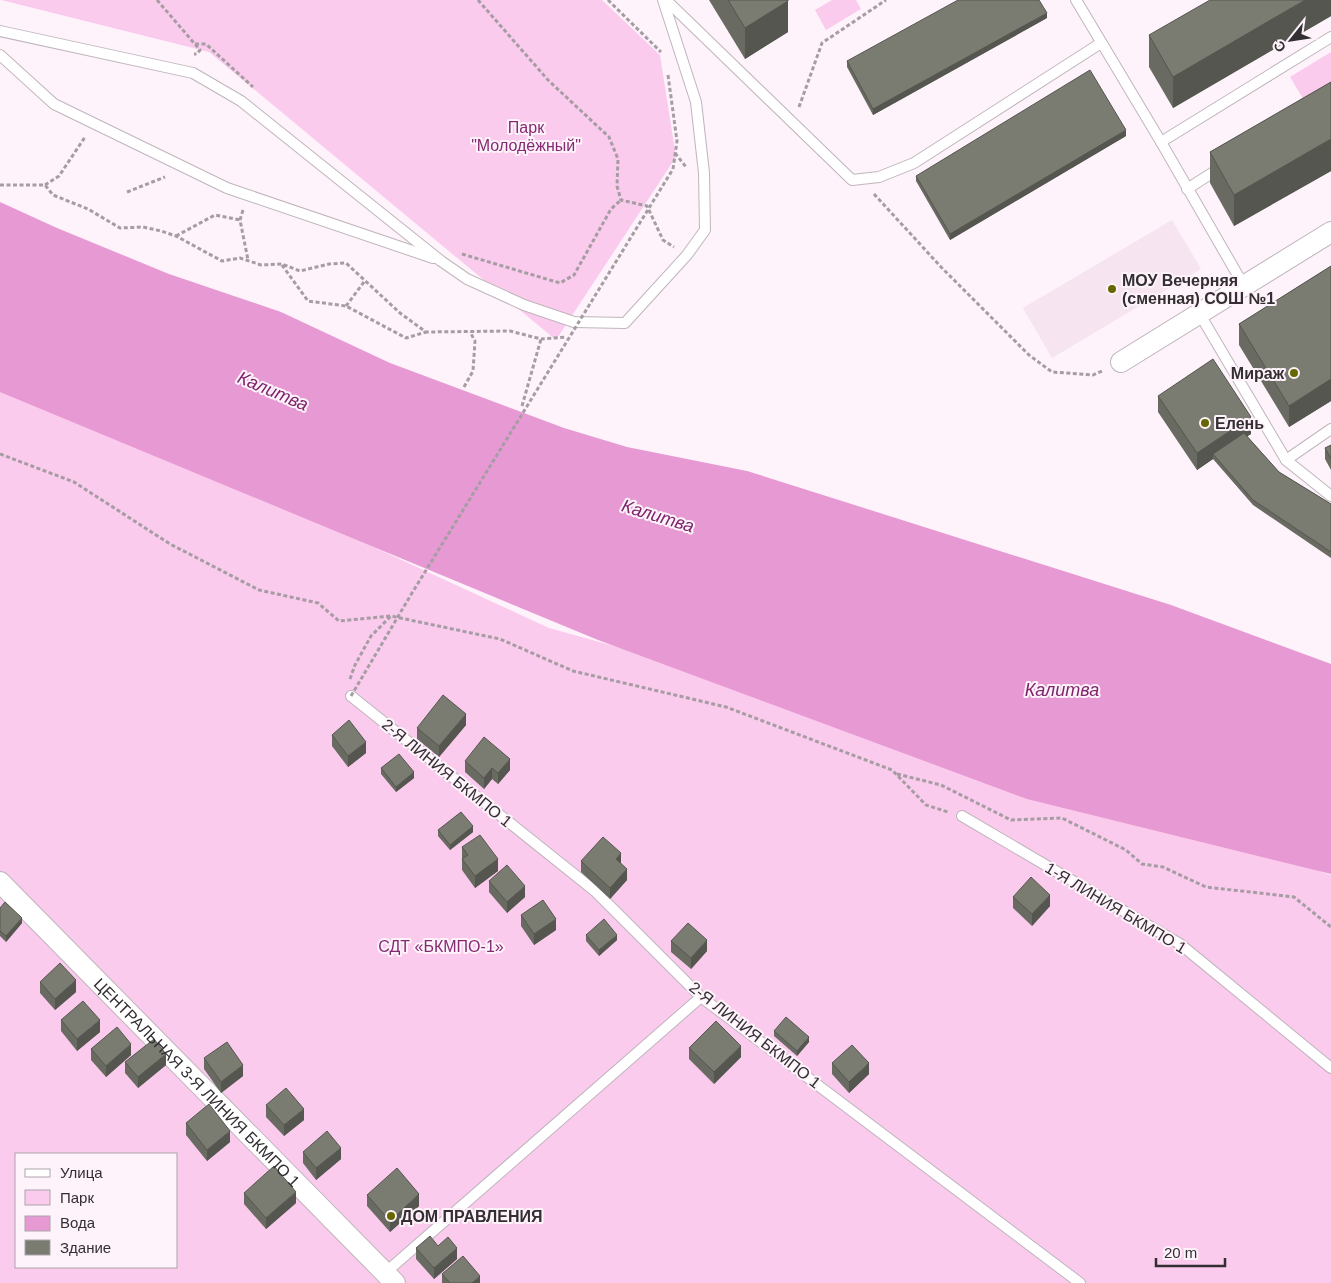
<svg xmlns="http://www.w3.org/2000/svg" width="1331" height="1283" viewBox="0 0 1331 1283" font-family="Helvetica,sans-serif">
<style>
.built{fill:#f6e4f0}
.green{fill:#fbcbed;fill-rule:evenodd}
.water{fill:#e799d3}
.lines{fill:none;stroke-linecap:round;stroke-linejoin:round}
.lane-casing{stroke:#bfb5bc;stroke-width:12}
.street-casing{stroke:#bfb5bc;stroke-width:22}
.path{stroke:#a59da3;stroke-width:3;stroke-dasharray:4 2.5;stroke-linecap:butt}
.lane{stroke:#fff;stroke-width:10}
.street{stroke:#fff;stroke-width:20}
.path-bridge{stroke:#a59da3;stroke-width:3;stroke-dasharray:4 2.5;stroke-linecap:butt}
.wall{fill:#696a61}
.shaded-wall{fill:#55564f}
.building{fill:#7a7b71;stroke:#55564f}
.poi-dot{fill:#666701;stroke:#fef3fa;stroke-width:2}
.labels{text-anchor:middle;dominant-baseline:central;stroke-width:4;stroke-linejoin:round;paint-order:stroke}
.park-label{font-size:16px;fill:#842a72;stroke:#fef3fa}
.poi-label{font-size:16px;font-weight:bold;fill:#322e31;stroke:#fef3fa;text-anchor:start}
.street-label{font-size:16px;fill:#322e31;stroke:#fef3fa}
.water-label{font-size:18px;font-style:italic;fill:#7e246c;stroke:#fef3fa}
</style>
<rect width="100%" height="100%" fill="#fef3fa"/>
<!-- built -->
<polygon class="built" points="1172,220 1201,269 1052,358 1023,308"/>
<!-- green -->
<g class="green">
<polygon points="1,0 602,0 660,55 676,157 556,340 209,52"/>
<polygon points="832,0 856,0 861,9 826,30 815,10"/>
<polygon points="1331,52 1331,86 1305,102 1290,77"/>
<path d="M0,389L179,457L549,628L747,683L1331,875V1283H0ZM16,1154H176V1267H16Z"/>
</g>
<!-- water -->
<polygon class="water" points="0,202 57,228 169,274 281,312 390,363 564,428 627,447 747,471 1171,605 1331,664 1331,874 1027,799 598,640 0,392"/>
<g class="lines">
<defs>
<g id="lane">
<polyline points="666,0 852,180 879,177 914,163 1101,43"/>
<polyline points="1076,0 1161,142 1244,286"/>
<polyline points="0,31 193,73 241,101 441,261 467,279 524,305 574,322 625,323 687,255 705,230 704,173 696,102 663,0"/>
<polyline points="0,55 54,104 227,188 433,258"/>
<polyline points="1161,142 1331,37"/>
<polyline points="1187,189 1220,168"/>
<polyline points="1199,313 1286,460 1331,496"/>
<polyline points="1286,460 1331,429"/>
<polyline points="351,696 595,891 701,997 1080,1283"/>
<polyline points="962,816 1180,944 1331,1068"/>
<polyline points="385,1273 701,997"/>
</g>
<g id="street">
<polyline points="1121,362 1331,232"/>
<path id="s1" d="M0,882L395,1283"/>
</g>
</defs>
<!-- lane casing -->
<use href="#lane" class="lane-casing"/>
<!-- street casing -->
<use href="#street" class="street-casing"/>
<!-- path -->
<g class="path">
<polyline points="157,0 200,50 197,54 194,54"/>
<polyline points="478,0 548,80 609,137 618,159 617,186 621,200 647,206 663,240 674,247"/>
<polyline points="608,0 661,52"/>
<polyline points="195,44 206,44 253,87"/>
<polyline points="668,75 677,141 673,169"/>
<polyline points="799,107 822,43 886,0"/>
<polyline points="675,153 686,167"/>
<polyline points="0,185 45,185 53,195 88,209 120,228 143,227 161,231 176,236 222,261 240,258 261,265 282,264 300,271 329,264 346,263 400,313 426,332 510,331 541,339 566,337"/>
<polyline points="45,185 59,176 85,137"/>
<polyline points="127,192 165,177"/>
<polyline points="874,194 941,267 1029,355 1052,372 1093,375 1102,371"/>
<polyline points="243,210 240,220 248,260"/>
<polyline points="176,236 215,215 240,220"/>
<polyline points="462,254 560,283 574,275 611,209 621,200"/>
<polyline points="282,265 308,301 346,306 406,338 426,332"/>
<polyline points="346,306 364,282"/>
<polyline points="464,387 473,371 475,341 470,332"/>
<polyline points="522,406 541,339"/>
<polyline points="0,454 74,482 170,544 259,590 318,603 339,621 391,616 500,639 573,671 726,707 892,770 926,805 948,812"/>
<polyline points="350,679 355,665 371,636 391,616"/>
<polyline points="897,774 941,785 1011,820 1062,818 1126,850 1142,864 1163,867 1206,887 1294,897 1331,927"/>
</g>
<!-- lane -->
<use href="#lane" class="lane"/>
<!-- street -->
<use href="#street" class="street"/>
<!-- path-bridge -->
<polyline class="path-bridge" points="351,696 412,593 673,169"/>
</g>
<!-- wall -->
<g class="wall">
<polygon points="709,0 788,0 788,32 745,59"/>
<polygon points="1331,0 1331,16 1173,108 1149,67 1149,35"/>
<polygon points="1047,18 873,115 847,67 847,61"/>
<polygon points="1331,82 1331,171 1234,226 1210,183 1210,152"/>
<polygon points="1126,136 950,240 916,181 916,176"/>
<polygon points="1331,266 1331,401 1289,427 1239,345 1239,324"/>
<polygon points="1158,396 1251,434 1247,436 1279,472 1331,504 1331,558 1253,505 1213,459 1197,470 1158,412"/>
<polygon points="1331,445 1331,470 1325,459 1325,448"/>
<polygon points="466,725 439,757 417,739 417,728"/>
<polygon points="332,735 366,753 348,767 332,746"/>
<polygon points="465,761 510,770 498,784 492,779 484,789 465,772"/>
<polygon points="381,768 414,778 396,792 381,774"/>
<polygon points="438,830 473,832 450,850 438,836"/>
<polygon points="462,847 498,871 475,888 462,870"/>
<polygon points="581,861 621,863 627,880 610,899 581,872"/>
<polygon points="489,881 525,897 507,913 489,892"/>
<polygon points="1013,897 1050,906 1032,926 1013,908"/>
<polygon points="0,908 22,923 6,942 0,936"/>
<polygon points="521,915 556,930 534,945 521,926"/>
<polygon points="586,935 617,940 599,956 586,941"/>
<polygon points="671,941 707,951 691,969 671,952"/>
<polygon points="40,982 76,992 55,1010 40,993"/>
<polygon points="61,1020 100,1032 77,1051 61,1031"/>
<polygon points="774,1031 809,1042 797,1056 774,1036"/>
<polygon points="689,1048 741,1057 714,1084 689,1059"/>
<polygon points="91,1049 131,1055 106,1077 91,1060"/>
<polygon points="204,1058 243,1076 221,1093 204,1069"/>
<polygon points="125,1062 166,1065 138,1088 125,1073"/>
<polygon points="832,1063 869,1074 849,1093 832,1074"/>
<polygon points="266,1105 304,1120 284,1136 266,1117"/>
<polygon points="186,1123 230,1142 207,1161 186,1135"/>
<polygon points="303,1152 341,1159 316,1180 303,1163"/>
<polygon points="244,1193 296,1203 266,1229 244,1204"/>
<polygon points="367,1195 419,1206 390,1232 367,1206"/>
<polygon points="438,1246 457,1259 434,1279 416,1259 416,1248"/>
<polygon points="442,1274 480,1283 442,1283"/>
</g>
<!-- shaded-wall -->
<g class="shaded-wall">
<polygon points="1305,0 1331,0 1331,16 1173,108 1173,77"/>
<polygon points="788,1 788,32 745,59 745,28"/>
<polygon points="1047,13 1047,18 873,115 873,109"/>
<polygon points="1126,130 1126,136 950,240 950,234"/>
<polygon points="1331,139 1331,171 1234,226 1234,195"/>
<polygon points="1331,379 1331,401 1289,427 1289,406"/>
<polygon points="1251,417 1251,434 1216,457 1213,454 1213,459 1197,470 1197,453"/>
<polygon points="466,714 466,725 439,757 439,746"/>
<polygon points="366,742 366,753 348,767 348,756"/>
<polygon points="510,759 510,770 498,784 498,773"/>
<polygon points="492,768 492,779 484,789 484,778"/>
<polygon points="414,772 414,778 396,792 396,787"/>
<polygon points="473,826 473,832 450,850 450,845"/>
<polygon points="621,853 621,865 616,859"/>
<polygon points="498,859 498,871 475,888 475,876"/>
<polygon points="627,869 627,880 610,899 610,888"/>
<polygon points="525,886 525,897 507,913 507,902"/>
<polygon points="1050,895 1050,906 1032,926 1032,914"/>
<polygon points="22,918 22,923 6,942 6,936"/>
<polygon points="556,919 556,930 534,945 534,934"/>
<polygon points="617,935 617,940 599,956 599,950"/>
<polygon points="707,940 707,951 691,969 691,958"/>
<polygon points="76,980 76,992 55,1010 55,999"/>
<polygon points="100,1020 100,1032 77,1051 77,1039"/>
<polygon points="809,1037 809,1042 797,1056 797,1051"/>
<polygon points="131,1044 131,1055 106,1077 106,1066"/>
<polygon points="741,1046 741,1057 714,1084 714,1072"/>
<polygon points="166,1054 166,1065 138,1088 138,1077"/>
<polygon points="869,1063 869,1074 849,1093 849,1082"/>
<polygon points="243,1065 243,1076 221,1093 221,1082"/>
<polygon points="304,1109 304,1120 284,1136 284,1125"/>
<polygon points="230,1131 230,1142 207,1161 207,1150"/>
<polygon points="341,1148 341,1159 316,1180 316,1168"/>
<polygon points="296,1192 296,1203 266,1229 266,1218"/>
<polygon points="419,1194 419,1206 390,1232 390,1221"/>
<polygon points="457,1248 457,1259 434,1279 434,1268"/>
<polygon points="480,1276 480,1283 472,1283"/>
</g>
<!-- building -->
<g class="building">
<polygon points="728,0 788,0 788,1 745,28"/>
<polygon points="958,0 1039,0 1047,13 873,109 847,61"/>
<polygon points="1210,0 1305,0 1173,77 1149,35"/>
<polygon points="1090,70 1126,130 950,234 916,176"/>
<polygon points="1331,82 1331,139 1234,195 1210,152"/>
<polygon points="1331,266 1331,379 1289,406 1239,324"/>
<polygon points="1213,359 1251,417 1197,453 1158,396"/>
<polygon points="1244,433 1279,472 1331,504 1331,552 1253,500 1213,454"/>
<polygon points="1331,445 1331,459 1325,448"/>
<polygon points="443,695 466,714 439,746 417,728"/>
<polygon points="349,720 366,742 348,756 332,735"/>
<polygon points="484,737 510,759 498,773 492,768 484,778 465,761"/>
<polygon points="399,754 414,772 396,787 381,768"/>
<polygon points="461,812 473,826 450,845 438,830"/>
<polygon points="480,835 498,859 475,876 462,859 468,855 462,847"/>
<polygon points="603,837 621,853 616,859 627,869 610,888 581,861"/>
<polygon points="507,865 525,886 507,902 489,881"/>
<polygon points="1031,877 1050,895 1032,914 1013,897"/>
<polygon points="543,900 556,919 534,934 521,915"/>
<polygon points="5,902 22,918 6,936 0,931 0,908"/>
<polygon points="604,919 617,935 599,950 586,935"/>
<polygon points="688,923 707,940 691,958 671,941"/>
<polygon points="60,963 76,980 55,999 40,982"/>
<polygon points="83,1001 100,1020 77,1039 61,1020"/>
<polygon points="786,1017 809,1037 797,1051 774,1031"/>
<polygon points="716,1021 741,1046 714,1072 689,1048"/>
<polygon points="117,1027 131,1044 106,1066 91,1049"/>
<polygon points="154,1039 166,1054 138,1077 125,1062"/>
<polygon points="227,1042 243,1065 221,1082 204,1058"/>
<polygon points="852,1045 869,1063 849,1082 832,1063"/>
<polygon points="286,1088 304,1109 284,1125 266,1105"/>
<polygon points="209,1104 230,1131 207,1150 186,1123"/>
<polygon points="327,1131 341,1148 316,1168 303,1152"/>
<polygon points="274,1166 296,1192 266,1218 244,1193"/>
<polygon points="397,1168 419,1194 390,1221 367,1195"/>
<polygon points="430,1236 438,1246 448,1237 457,1248 434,1268 416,1248"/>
<polygon points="463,1256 480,1276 472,1283 450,1283 442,1274"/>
</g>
<!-- markers -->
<g class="poi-dot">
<circle cx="1112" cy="289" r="5"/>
<circle cx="1294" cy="373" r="5"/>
<circle cx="1205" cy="423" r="5"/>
<circle cx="391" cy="1216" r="5"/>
</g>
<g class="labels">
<!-- park labels -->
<g class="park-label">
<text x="526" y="127">Парк<tspan x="526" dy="18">"Молодёжный"</tspan></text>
<text x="441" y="946">СДТ «БКМПО-1»</text>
</g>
<!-- poi labels -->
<g class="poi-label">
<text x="1122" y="280">МОУ Вечерняя<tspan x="1122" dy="18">(сменная) СОШ №1</tspan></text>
<text x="1284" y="373" text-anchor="end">Мираж</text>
<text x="1215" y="423">Елень</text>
<text x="401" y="1216">ДОМ ПРАВЛЕНИЯ</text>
</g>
<!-- street labels -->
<g class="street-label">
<text transform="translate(447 773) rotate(39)">2-Я ЛИНИЯ БКМПО 1</text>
<text transform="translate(1116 908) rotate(31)">1-Я ЛИНИЯ БКМПО 1</text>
<text transform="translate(755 1035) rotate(38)">2-Я ЛИНИЯ БКМПО 1</text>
<text stroke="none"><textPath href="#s1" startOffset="281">ЦЕНТРАЛЬНАЯ 3-Я ЛИНИЯ БКМПО 1</textPath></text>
</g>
<!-- water labels -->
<g class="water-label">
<text transform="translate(273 391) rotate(23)">Калитва</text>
<text transform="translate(658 516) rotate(17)">Калитва</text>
<text x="1062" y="690">Калитва</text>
</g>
</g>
<!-- legend -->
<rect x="15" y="1153" width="162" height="115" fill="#fef3fa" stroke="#aca4aa"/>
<rect x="25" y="1169" width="25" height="8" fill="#ffffff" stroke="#aca4aa"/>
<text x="60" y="1178" font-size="15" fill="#322e31">Улица</text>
<rect x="25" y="1190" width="25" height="15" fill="#fbcbed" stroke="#aca4aa"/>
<text x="60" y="1203" font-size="15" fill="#322e31">Парк</text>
<rect x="25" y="1216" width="25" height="15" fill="#e799d3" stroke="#aca4aa"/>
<text x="60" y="1228" font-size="15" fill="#322e31">Вода</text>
<rect x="25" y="1240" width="25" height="15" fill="#7a7b71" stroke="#aca4aa"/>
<text x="60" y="1253" font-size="15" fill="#322e31">Здание</text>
<!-- north arrow -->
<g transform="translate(1291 40) rotate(240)" stroke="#fef3fa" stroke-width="4" paint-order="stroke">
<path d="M0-4L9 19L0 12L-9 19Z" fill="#322e31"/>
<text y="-8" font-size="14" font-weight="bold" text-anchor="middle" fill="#322e31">С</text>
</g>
<!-- scale -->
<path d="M1156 1258v8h69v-8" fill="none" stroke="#322e31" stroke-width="2.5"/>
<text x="1164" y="1258" font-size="15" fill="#322e31" stroke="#fef3fa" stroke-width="4" paint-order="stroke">20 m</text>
</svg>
